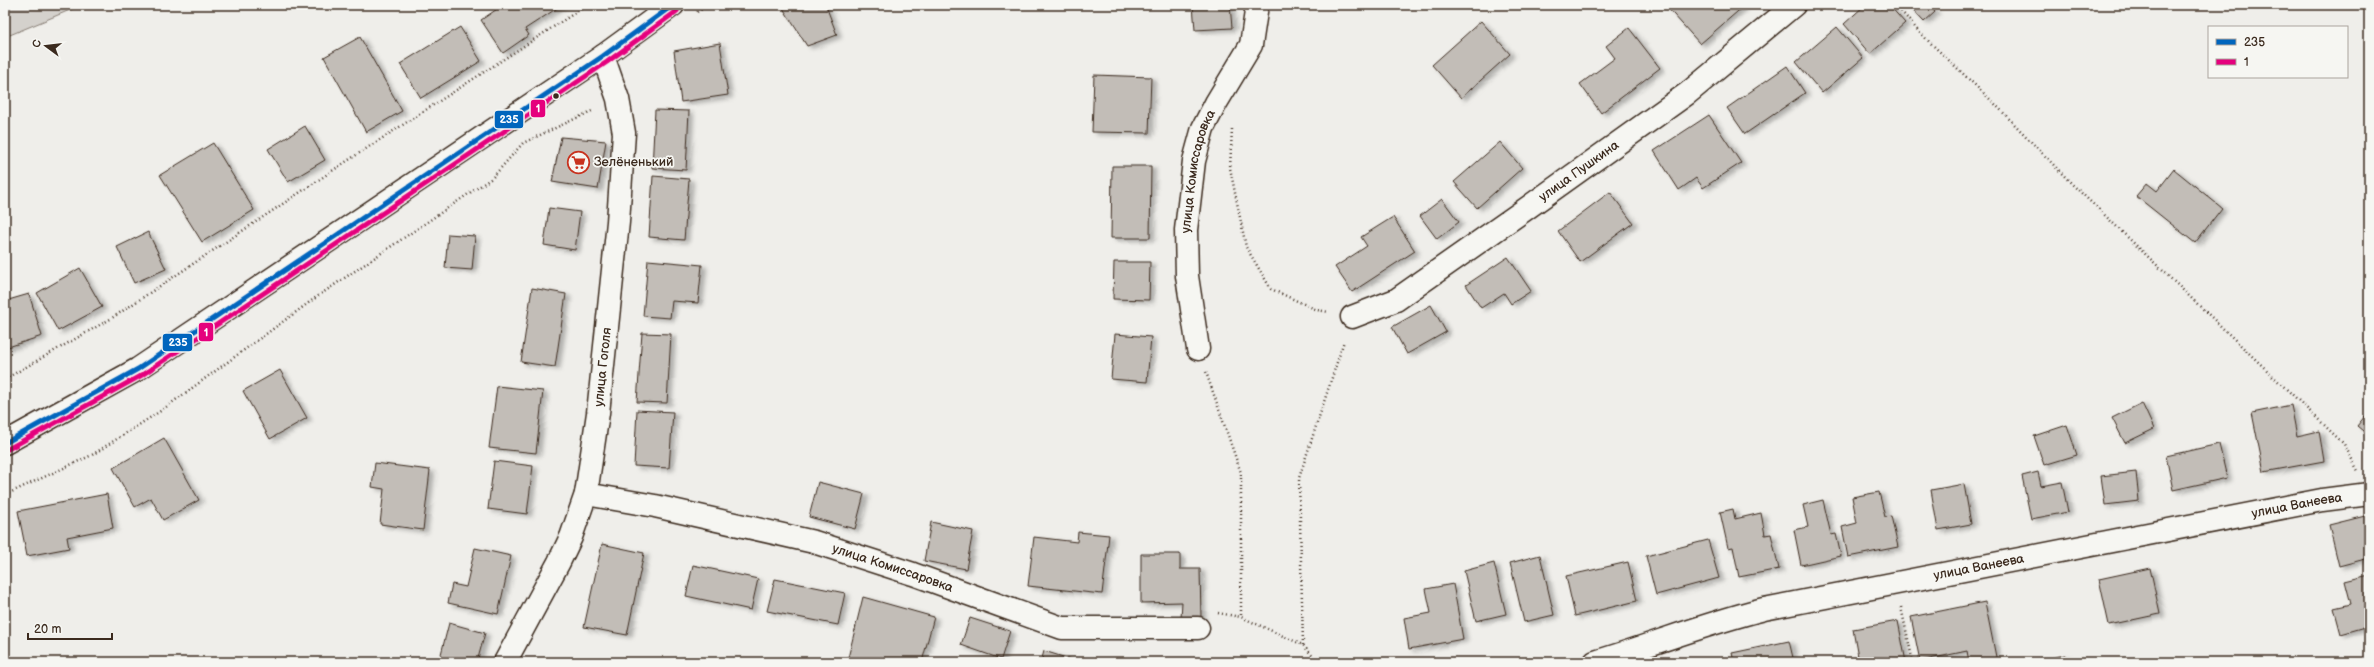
<svg xmlns="http://www.w3.org/2000/svg" width="2374" height="667" viewBox="0 0 2374 667" font-family="'Balsamiq Sans',sans-serif">
<style>
.green{fill:#d4d1cc;stroke:#887e75}
.building{fill:#c2bdb7;stroke:#3b2a1e;filter:url(#shadow)}
.lines{fill:none;stroke-linecap:round;stroke-linejoin:round}
.minor-casing{stroke:#3b2a1e;stroke-width:25}
.tertiary-casing{stroke:#3b2a1e;stroke-width:25}
.path{stroke:#3b2a1e;stroke-width:2.5;stroke-dasharray:1 3;stroke-linecap:butt}
.minor{stroke:#f6f6f2;stroke-width:22}
.tertiary{stroke:#f6f6f2;stroke-width:22}
.bus-1-casing{stroke:#f6f6f2;stroke-width:8}
.bus-2-casing{stroke:#f6f6f2;stroke-width:8}
.bus-1{stroke:#0065bd;stroke-width:5}
.bus-2{stroke:#e5007d;stroke-width:5}
.bus-dot{fill:#3b2a1e;stroke:#f6f6f2;stroke-width:1.5}
.labels{text-anchor:middle;dominant-baseline:central;stroke-width:3.5;stroke-linejoin:round;paint-order:stroke}
.poi-label{font-size:13px;fill:#3b2a1e;stroke:#f6f6f2;text-anchor:start}
.street-label{font-size:13px;fill:#3b2a1e;stroke:#f6f6f2}
.line-badge{stroke:#f6f6f2;stroke-width:1.5}
.badge-label{font-size:11px;text-anchor:middle;font-weight:bold;fill:#fff}
</style>
<defs>
<filter id="shadow"><feDropShadow dx="4.5" dy="2.5" stdDeviation="2" flood-color="#0004"/></filter>
</defs>
<rect width="100%" height="100%" fill="#efeeea"/>
<filter id="ink" filterUnits="userSpaceOnUse"><feTurbulence type="fractalNoise" baseFrequency=".025" numOctaves="2"/><feDisplacementMap in="SourceGraphic" scale="8" xChannelSelector="R" yChannelSelector="G"/><feConvolveMatrix kernelMatrix="1 2 1 2 8 2 1 2 1" color-interpolation-filters="sRGB"/></filter>
<g filter="url(#ink)">
<!-- green -->
<polygon class="green" points="5,5 82,5 5,37"/>
<!-- building -->
<g class="building">
<polygon points="503,5 562,5 525,29 529,35 503,53 481,20"/>
<polygon points="781,5 827,5 826,6 837,35 807,46"/>
<polygon points="1193,5 1230,5 1232,28 1195,30"/>
<polygon points="1665,5 1684,5 1687,8 1690,5 1745,5 1700,44"/>
<polygon points="1865,5 1889,5 1905,23 1870,54 1844,24"/>
<polygon points="1908,5 1929,5 1935,12 1924,22"/>
<polygon points="1481,21 1510,54 1461,98 1432,65"/>
<polygon points="460,27 481,61 421,98 400,64"/>
<polygon points="1837,27 1863,58 1822,93 1796,62"/>
<polygon points="1629,28 1660,68 1601,113 1580,84 1615,58 1606,46"/>
<polygon points="360,37 402,111 366,132 324,57"/>
<polygon points="720,43 728,95 681,102 674,51"/>
<polygon points="1787,66 1805,93 1745,134 1727,108"/>
<polygon points="1094,75 1151,77 1149,133 1092,132"/>
<polygon points="655,110 689,111 686,170 652,168"/>
<polygon points="1709,115 1741,163 1703,188 1696,178 1679,190 1654,151"/>
<polygon points="305,126 325,160 288,182 268,149"/>
<polygon points="561,137 606,141 598,189 552,182"/>
<polygon points="1500,142 1522,168 1477,208 1454,182"/>
<polygon points="213,143 254,210 202,242 160,175"/>
<polygon points="1112,166 1151,166 1150,238 1111,238"/>
<polygon points="2174,169 2222,208 2195,243 2136,196 2147,183 2157,191"/>
<polygon points="653,176 689,179 684,240 649,237"/>
<polygon points="1610,192 1633,223 1580,262 1558,231"/>
<polygon points="1442,199 1459,222 1437,239 1420,216"/>
<polygon points="549,208 580,212 575,250 544,245"/>
<polygon points="1393,217 1415,251 1352,292 1335,267 1367,246 1361,237"/>
<polygon points="148,232 166,269 134,283 117,247"/>
<polygon points="448,234 475,236 472,270 445,268"/>
<polygon points="1508,257 1531,291 1511,304 1504,293 1481,308 1466,285"/>
<polygon points="648,260 702,265 698,303 672,301 670,318 643,316"/>
<polygon points="1114,262 1150,262 1149,300 1113,299"/>
<polygon points="80,268 102,307 58,331 37,293"/>
<polygon points="532,288 566,294 555,367 521,362"/>
<polygon points="29,294 42,336 5,348 5,301"/>
<polygon points="1431,305 1446,332 1407,354 1392,327"/>
<polygon points="642,333 671,334 667,403 637,402"/>
<polygon points="1115,334 1151,337 1147,382 1111,379"/>
<polygon points="280,370 307,418 270,439 243,391"/>
<polygon points="497,386 543,391 536,453 489,448"/>
<polygon points="2142,403 2154,429 2125,443 2112,418"/>
<polygon points="2291,405 2297,436 2319,431 2324,461 2264,472 2252,413"/>
<polygon points="637,410 673,412 669,468 634,466"/>
<polygon points="2369,411 2369,436 2357,426"/>
<polygon points="2067,425 2077,455 2044,465 2034,436"/>
<polygon points="164,438 199,500 163,520 151,498 135,507 113,468"/>
<polygon points="2219,444 2227,478 2173,490 2166,456"/>
<polygon points="494,461 533,466 527,514 488,509"/>
<polygon points="375,463 430,470 423,530 380,524 384,489 372,487"/>
<polygon points="2038,472 2041,486 2062,482 2068,512 2031,519 2022,476"/>
<polygon points="2136,472 2139,501 2105,505 2101,476"/>
<polygon points="818,482 864,494 855,529 809,517"/>
<polygon points="1964,484 1971,524 1938,530 1931,490"/>
<polygon points="1879,492 1885,517 1891,516 1898,547 1848,557 1842,527 1857,523 1852,497"/>
<polygon points="107,494 113,528 67,537 69,548 27,556 18,511"/>
<polygon points="1823,500 1831,535 1836,534 1841,556 1801,565 1794,530 1808,527 1803,505"/>
<polygon points="1733,509 1735,519 1761,513 1765,535 1771,534 1779,569 1739,577 1733,547 1728,548 1720,512"/>
<polygon points="2369,515 2369,558 2339,566 2329,525"/>
<polygon points="931,522 973,531 966,569 924,561"/>
<polygon points="1078,532 1109,535 1102,594 1028,586 1034,537 1077,542"/>
<polygon points="1708,540 1719,578 1656,595 1646,556"/>
<polygon points="602,544 644,553 627,635 584,627"/>
<polygon points="475,548 511,556 498,614 448,603 452,584 466,587"/>
<polygon points="1141,554 1180,554 1180,569 1200,569 1201,618 1181,618 1182,602 1141,603"/>
<polygon points="1540,555 1554,615 1524,622 1510,563"/>
<polygon points="1628,562 1637,601 1575,616 1566,576"/>
<polygon points="1494,563 1506,614 1476,621 1464,571"/>
<polygon points="693,565 758,579 751,610 686,596"/>
<polygon points="2150,568 2160,614 2109,625 2099,579"/>
<polygon points="2369,575 2369,626 2341,634 2334,608 2351,604 2345,581"/>
<polygon points="775,579 845,593 838,625 767,611"/>
<polygon points="1453,584 1463,639 1409,649 1404,618 1431,613 1426,589"/>
<polygon points="863,597 934,617 922,662 847,662"/>
<polygon points="1985,602 1997,662 1969,662 1967,651 1920,661 1911,617"/>
<polygon points="970,618 1010,631 1001,659 961,645"/>
<polygon points="1898,621 1906,662 1859,662 1853,629"/>
<polygon points="449,623 485,633 477,662 439,662"/>
<polygon points="1789,641 1794,662 1734,662 1732,653"/>
<polygon points="1044,651 1073,660 1073,662 1041,662"/>
<polygon points="2065,655 2067,662 2032,662"/>
</g>
<g class="lines">
<defs>
<g id="minor">
<path id="s1" d="M1352,317L1396,300L1523,211L1688,93L1794,5"/>
<path id="s2" d="M1198,349L1187,276L1186,230L1194,161L1203,128L1216,103L1251,45L1257,5"/>
<path id="s3" d="M586,494L655,506L814,542L913,574L1062,628H1198"/>
<path id="s4" d="M505,662L559,562L571,537L586,494L598,413L618,222L624,133L618,99L603,56"/>
<path id="s5" d="M1595,662C1652,645 1707,623 1764,609L2322,500L2369,494"/>
</g>
<polyline id="tertiary" points="5,443 138,369 603,56 673,5"/>
</defs>
<!-- minor casing -->
<use href="#minor" class="minor-casing"/>
<!-- tertiary casing -->
<use href="#tertiary" class="tertiary-casing"/>
<!-- path -->
<g class="path">
<polyline points="1896,5 1920,33 1993,102 2072,184 2344,444 2358,471"/>
<polyline points="697,12 708,5"/>
<polyline points="1232,129 1230,168 1246,247 1271,289 1317,310 1329,312"/>
<polyline points="1206,372 1241,473 1241,617"/>
<polyline points="5,379 112,318 338,167 587,5"/>
<polyline points="5,495 92,455 162,410 318,296 492,178 523,143 594,110"/>
<polyline points="1901,607 1913,662"/>
<polyline points="1218,613 1241,617 1303,645 1318,662"/>
<polyline points="1303,645 1299,478 1344,341"/>
</g>
<!-- minor -->
<use href="#minor" class="minor"/>
<!-- tertiary -->
<use href="#tertiary" class="tertiary"/>
<defs>
<polyline id="bus-1" points="5,443 138,369 603,56 673,5"/>
<polyline id="bus-2" points="8,449 142,375 607,62 677,11"/>
</defs>
<!-- bus-1 casing -->
<use href="#bus-1" class="bus-1-casing"/>
<!-- bus-2 casing -->
<use href="#bus-2" class="bus-2-casing"/>
<!-- bus-1 -->
<use href="#bus-1" class="bus-1"/>
<!-- bus-2 -->
<use href="#bus-2" class="bus-2"/>
</g>
</g>
<!-- icons -->
<defs>
<symbol id="supermarket-ring" viewBox="-11 -11 22 22"><circle r="9.5" fill="#f6f6f2" stroke="#c8321e" stroke-width="1.5"/><path d="M-6-5.5h2.5l.6 2H6L4.5 2H-2.5L-4.4-4H-6ZM-1.5 3.2a1.3 1.3 0 1 0 .1 0ZM3 3.2a1.3 1.3 0 1 0 .1 0Z" fill="#c8321e"/></symbol>
</defs>
<g fill-rule="evenodd">
<use href="#supermarket-ring" x="566" y="150" width="25" height="25"/>
</g>
<!-- markers -->
<circle class="bus-dot" cx="556" cy="96" r="3.5"/>
<g class="labels">
<!-- poi labels -->
<g class="poi-label">
<text x="594" y="162">Зелёненький</text>
</g>
<!-- street labels -->
<g class="street-label">
<text stroke="none"><textPath href="#s1" startOffset="271">улица Пушкина</textPath></text>
<text stroke="none"><textPath href="#s2" startOffset="180">улица Комиссаровка</textPath></text>
<text stroke="none"><textPath href="#s4" startOffset="315">улица Гоголя</textPath></text>
<text stroke="none"><textPath href="#s5" startOffset="720">улица Ванеева</textPath></text>
<text stroke="none"><textPath href="#s5" startOffset="396">улица Ванеева</textPath></text>
<text stroke="none"><textPath href="#s3" startOffset="316">улица Комиссаровка</textPath></text>
</g>
</g>
<g class="line-badge">
<rect x="530" y="99" width="16" height="19" rx="4" fill="#e5007d"/>
<rect x="494" y="110" width="30" height="19" rx="4" fill="#0065bd"/>
<rect x="198" y="322" width="16" height="20" rx="4" fill="#e5007d"/>
<rect x="162" y="333" width="31" height="19" rx="4" fill="#0065bd"/>
</g>
<g class="badge-label">
<text x="538" y="112">1</text>
<text x="509" y="123">235</text>
<text x="206" y="336">1</text>
<text x="178" y="346">235</text>
</g>
<!-- margin -->
<rect width="2374" height="667" fill="none" stroke="#f6f6f2" stroke-width="20"/>
<rect x="10" y="10" width="2354" height="647" fill="none" stroke="#3b2a1e" stroke-width="1.5" filter="url(#ink)"/>
<!-- legend -->
<rect x="2208" y="26" width="140" height="52" fill="#f6f6f2" stroke="#aba49d"/>
<rect x="2216" y="39" width="20" height="6" fill="#0065bd" stroke="#aba49d"/>
<text x="2244" y="46" font-size="12" fill="#3b2a1e">235</text>
<rect x="2216" y="59" width="20" height="6" fill="#e5007d" stroke="#aba49d"/>
<text x="2244" y="66" font-size="12" fill="#3b2a1e">1</text>
<!-- north arrow -->
<g transform="translate(46 46) rotate(285)" stroke="#f6f6f2" stroke-width="3" paint-order="stroke">
<path d="M0-3L7 15L0 10L-7 15Z" fill="#3b2a1e"/>
<text y="-6" font-size="11" font-weight="bold" text-anchor="middle" fill="#3b2a1e">С</text>
</g>
<!-- scale -->
<path d="M28 633v6h84v-6" fill="none" stroke="#3b2a1e" stroke-width="2"/>
<text x="34" y="633" font-size="12" fill="#3b2a1e" stroke="#f6f6f2" stroke-width="3" paint-order="stroke">20 m</text>
</svg>
